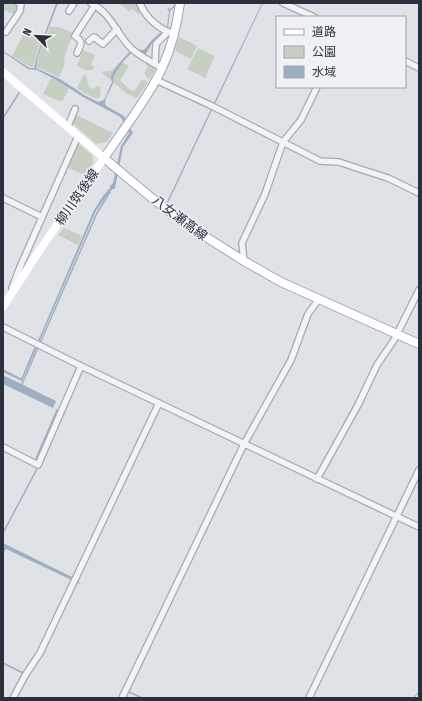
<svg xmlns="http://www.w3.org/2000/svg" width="422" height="701" viewBox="0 0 422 701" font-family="'Fira Sans Condensed','Noto Sans JP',sans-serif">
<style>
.green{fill:#c5d0c2}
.water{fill:#9eafc3}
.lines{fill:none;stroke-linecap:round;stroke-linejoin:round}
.stream{stroke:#9eafc3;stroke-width:1.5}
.minor-casing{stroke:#a5a9b0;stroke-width:8}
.primary-casing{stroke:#a0a6b1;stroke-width:10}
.minor{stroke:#f2f3f6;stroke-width:5.5}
.secondary{stroke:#fff;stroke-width:8}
.primary{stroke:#fff;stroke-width:8}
.labels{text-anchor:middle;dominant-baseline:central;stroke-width:3;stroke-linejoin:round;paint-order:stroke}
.street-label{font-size:13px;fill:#2a303c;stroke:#eff1f5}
</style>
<rect width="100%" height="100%" fill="#dfe2e7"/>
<!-- green -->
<g class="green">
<polygon points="4,3 16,3 18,5 18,9 14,14 3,10 3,6"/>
<polygon points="119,3 137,3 142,11 139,14 132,9 130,12"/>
<path d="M50,27H59L73,33L72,37L64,58L65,64L59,77L36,67C38,54 46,40 50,27Z"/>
<polygon points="25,31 41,41 35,58 33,67 31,67 12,56"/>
<polygon points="179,37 197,46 191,59 175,51"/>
<polygon points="198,48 215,56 205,78 187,69"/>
<path d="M83,50L95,55L91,65L95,68C89,73 83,69 77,66Z"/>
<polygon points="146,62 153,66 155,68 154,72 149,79 144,73 147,68"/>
<path d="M119,63H124L129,66L120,80L129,89L134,91L142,80H145L148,82L137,98H136L126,93L102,73L103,71C111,73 115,68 119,63Z"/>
<polygon points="84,74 86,75 89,87 94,89 96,86 101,87 100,97 97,99 88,95 77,88"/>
<polygon points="51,78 58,81 69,88 62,102 43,94"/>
<polygon points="75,114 113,133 107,142 96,144 71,122"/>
<polygon points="77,144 79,144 92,155 93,163 84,175 67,167"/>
<polygon points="64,228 82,236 78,245 58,235"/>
</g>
<!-- water -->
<g class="water">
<path d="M56,3H58L37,59L36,68L60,79L86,96L98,102L104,100L112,82C112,80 111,79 111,78C111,71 128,53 133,49L144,50L152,40L167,27L169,10L177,3L178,4L170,11L168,28L155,39L145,55L133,51L122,63L113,77C116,87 102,96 106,106L124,116L133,133L123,147L115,188L110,191L96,211L39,342L38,341L94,210L103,196L110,188V186L113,183L121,146L129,133L122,119L119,116L83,97L58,81L37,70L28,69L3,52V51L30,68H34L36,58Z"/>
<polygon points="262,3 263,3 215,104 215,105 213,105"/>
<polygon points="211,109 212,110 166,207 165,206"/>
<polygon points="35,346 37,347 22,381 3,372 3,369 20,378 22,377"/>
<polygon points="3,375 56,401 53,408 3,384"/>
<polygon points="3,543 78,580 80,584 6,549 3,553"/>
</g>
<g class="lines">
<!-- stream -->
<g class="stream">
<polyline points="168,8 169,10"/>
<polyline points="3,118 19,93"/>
<polyline points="22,384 97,213 110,192"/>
<polyline points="36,459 57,410"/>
<polyline points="3,533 38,467"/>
<polyline points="3,663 23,673 23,674"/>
<polyline points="127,691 142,698"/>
<polyline points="119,698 123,689"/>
</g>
<defs>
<g id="minor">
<path d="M91,3C110,13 115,30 128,45C136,55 152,62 162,68"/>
<polyline points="283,3 314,17"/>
<path d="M140,4C147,19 159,29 174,34"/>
<polyline points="69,11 74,3"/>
<polyline points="6,32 20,11 21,4 19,3"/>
<polyline points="89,41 94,37 103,44 117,29"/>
<path d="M77,53C81,44 84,42 75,36L95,5"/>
<polyline points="405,61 419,68"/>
<polyline points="155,64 156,44 168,32"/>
<polyline points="156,80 210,105 320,161 339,162 360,169 388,178 419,193"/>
<polyline points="68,126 75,109"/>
<polyline points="3,198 42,217"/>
<polyline points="244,261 242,243 265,194 283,142 301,120 317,87"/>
<polyline points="12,288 20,267 78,136"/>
<polyline points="3,327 81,366 419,527"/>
<polyline points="3,447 38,465 81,366"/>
<polyline points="317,479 358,405 377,365 394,340 419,290"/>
<polyline points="13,698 26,674 40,653 159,403"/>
<polyline points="122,698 244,444 291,360 308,314 319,299"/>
<polyline points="309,698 419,470"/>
<polyline points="418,698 419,697"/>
</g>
<path id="primary" d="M180,3C177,25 172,47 162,68C155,84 144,100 134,115C124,129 114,144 104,158L153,199L190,227L244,261L281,282L419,344"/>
</defs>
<!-- minor casing -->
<use href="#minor" class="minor-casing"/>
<!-- primary casing -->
<use href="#primary" class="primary-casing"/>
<!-- minor -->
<use href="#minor" class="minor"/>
<!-- secondary -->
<polyline class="secondary" points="3,72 104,158 39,251 3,307"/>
<!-- primary -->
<use href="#primary" class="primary"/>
</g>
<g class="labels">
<!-- street labels -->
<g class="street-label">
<text transform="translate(77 197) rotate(-55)">柳川筑後線</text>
<text transform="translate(180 218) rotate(37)">八女瀬高線</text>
</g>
</g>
<!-- border -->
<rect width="422" height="701" fill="none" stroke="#2a303c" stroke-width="8"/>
<!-- legend -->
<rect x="276" y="16" width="130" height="72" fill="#eff1f5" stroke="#a0a4ab"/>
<rect x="284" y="29" width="20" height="6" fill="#ffffff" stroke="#a0a4ab"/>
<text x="312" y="36" font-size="12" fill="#2a303c">道路</text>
<rect x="284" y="46" width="20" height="12" fill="#c5d0c2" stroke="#a0a4ab"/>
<text x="312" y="56" font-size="12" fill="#2a303c">公園</text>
<rect x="284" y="66" width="20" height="12" fill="#9eafc3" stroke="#a0a4ab"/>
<text x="312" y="76" font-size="12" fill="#2a303c">水域</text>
<!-- north arrow -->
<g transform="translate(36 36) rotate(294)" stroke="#eff1f5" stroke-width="3" paint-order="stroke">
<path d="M0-3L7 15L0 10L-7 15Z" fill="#2a303c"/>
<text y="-6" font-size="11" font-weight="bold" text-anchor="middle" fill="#2a303c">N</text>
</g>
</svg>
